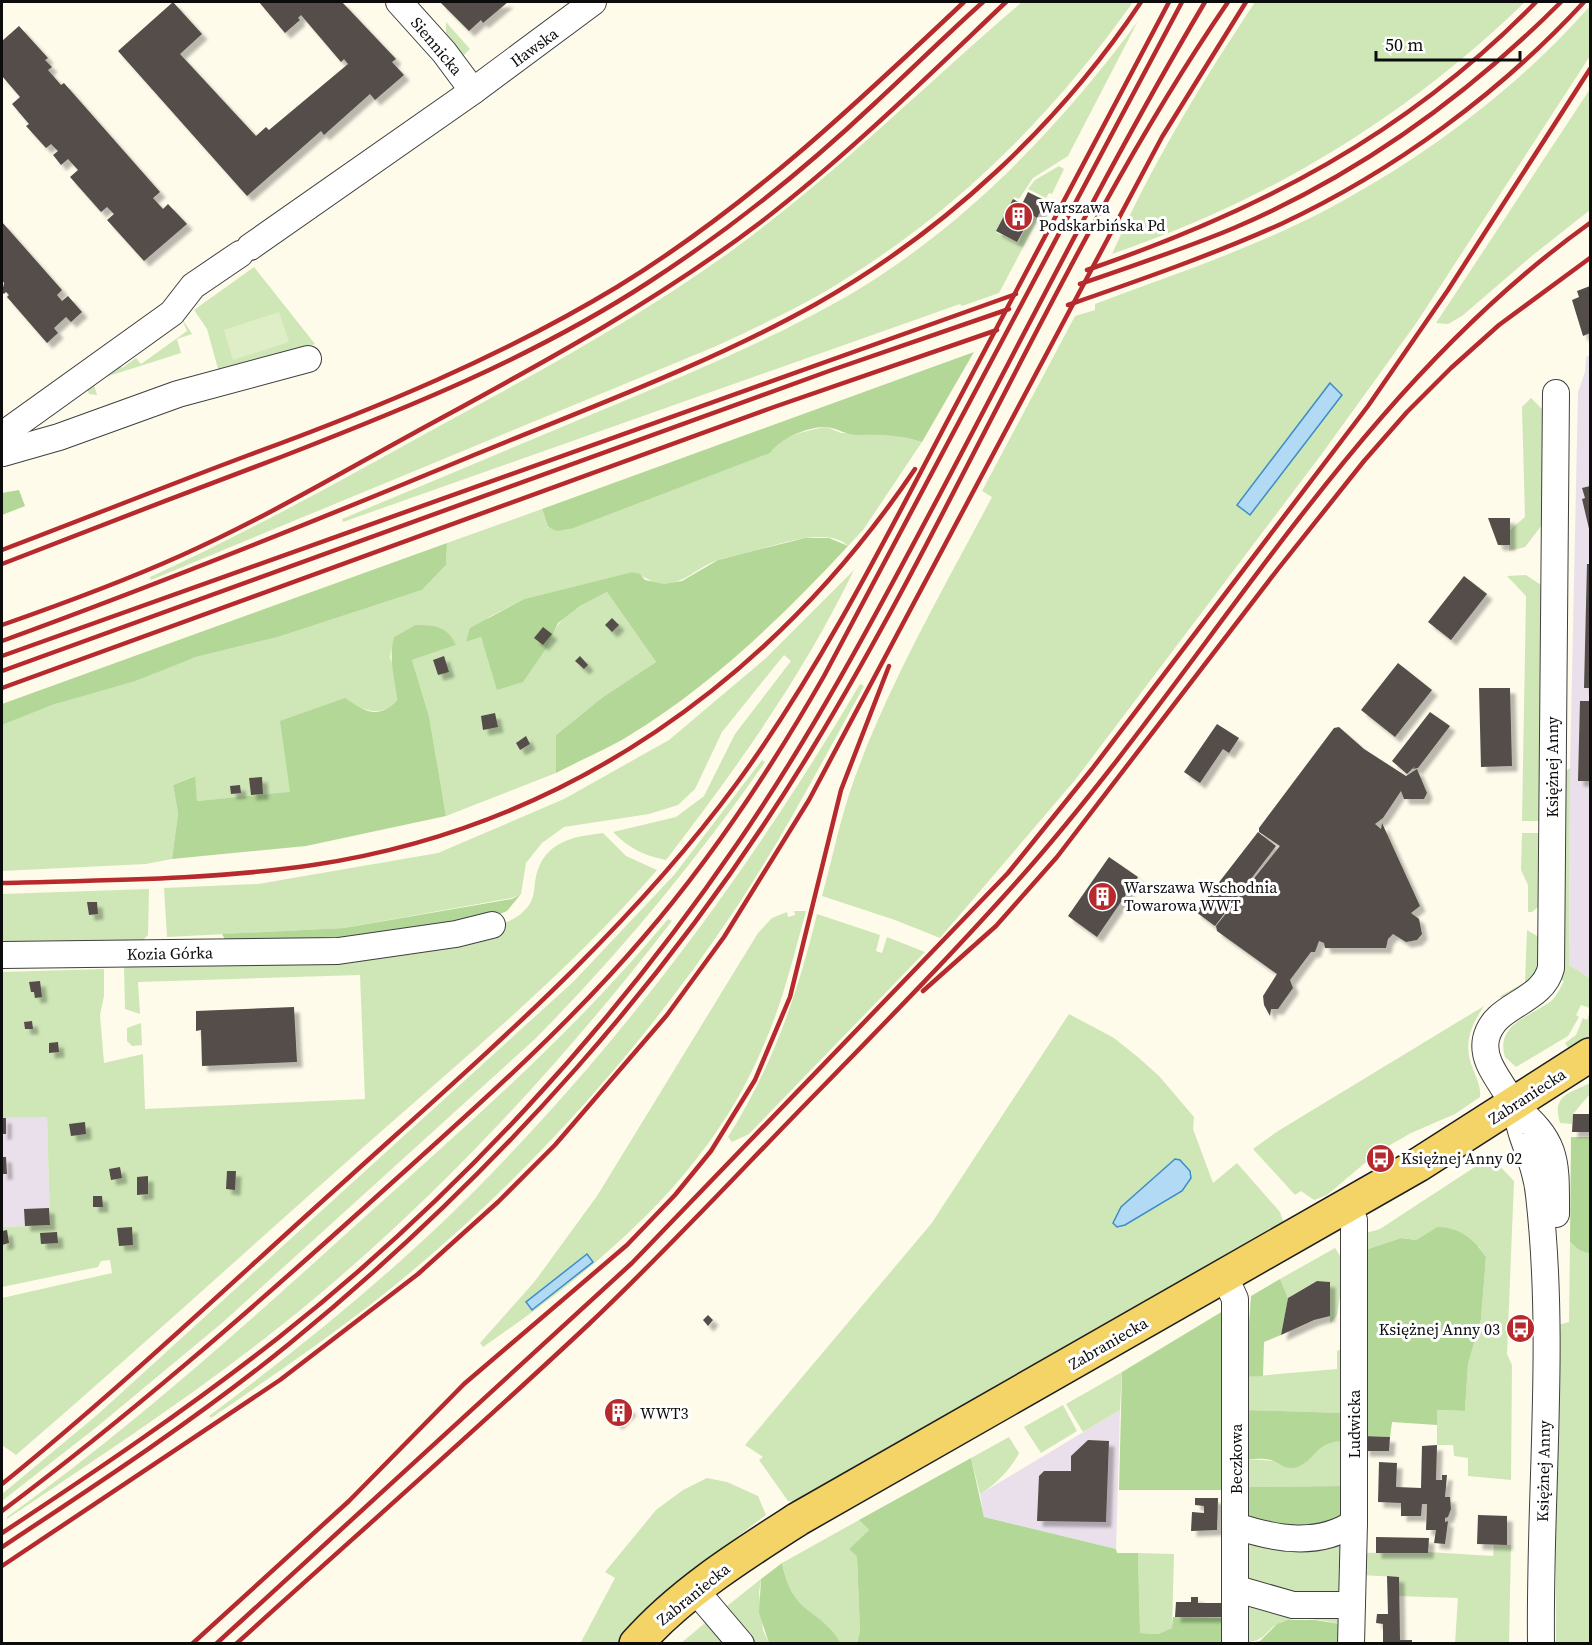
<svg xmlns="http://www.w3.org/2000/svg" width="1592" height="1645" viewBox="0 0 1592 1645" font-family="'Source Serif 4',serif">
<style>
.industrial{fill:#eae0eb}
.green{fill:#cfe7b7;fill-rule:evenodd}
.forest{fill:#b2d797}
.pitch{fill:#e0eec8}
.water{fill:#b2daf4;stroke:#3c8dc8;stroke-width:1.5}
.building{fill:#544d49;filter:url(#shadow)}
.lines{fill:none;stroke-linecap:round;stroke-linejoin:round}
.minor-casing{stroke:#3f3f3f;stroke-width:28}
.major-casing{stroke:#1d1d1d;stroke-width:36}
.minor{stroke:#fff;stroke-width:26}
.major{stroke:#f4d466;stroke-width:33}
.rail{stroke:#b6292d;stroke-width:4.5}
.labels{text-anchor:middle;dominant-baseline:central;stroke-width:6;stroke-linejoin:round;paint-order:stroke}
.street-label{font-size:16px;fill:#0c0c0c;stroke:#fff}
.poi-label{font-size:16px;fill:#0c0c0c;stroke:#fff;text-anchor:start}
</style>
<defs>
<filter id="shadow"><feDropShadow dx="5.5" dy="5.5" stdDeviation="1.5" flood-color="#0004"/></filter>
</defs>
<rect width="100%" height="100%" fill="#fefbeb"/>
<!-- industrial -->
<g class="industrial">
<polygon points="1590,355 1590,978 1569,965 1570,768 1578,392 1585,372 1586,357"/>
<polygon points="47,1116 50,1225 2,1227 2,1118"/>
<polygon points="1120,1410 1116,1549 984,1517 980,1494"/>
</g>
<!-- green -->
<g class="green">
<path d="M1022,2H1133C1056,111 961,207 847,278C805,305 759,326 714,347L151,580L150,577C251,531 347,477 445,423C544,369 642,316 734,249C836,174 926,84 1022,2Z"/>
<path d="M1255,2H1525C1405,118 1270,200 1112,254C1151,165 1202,82 1255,2Z"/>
<path d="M1590,6V56L1417,322L1321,455L1075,780L940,938L895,920L822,896C833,856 841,815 855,777C891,679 944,588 992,497L982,491L1075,316L1095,310V304C1172,275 1251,249 1324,211C1423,159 1516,90 1590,6Z"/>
<path d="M1138,21L1068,156L1033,178L1019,199L1014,197L996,232L1018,243L1032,216L1038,219L999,293L962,306L960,304L343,522L342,519C430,482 519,445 607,408C690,373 773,339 851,294C965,226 1060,127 1138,21Z"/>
<polygon points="446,22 470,49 461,58 446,38"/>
<polygon points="1590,89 1590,210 1533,255 1462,316 1448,324 1436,323"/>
<polygon points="1059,166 1064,169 1052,194 1049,193 1046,198 1028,189 1035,180"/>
<polygon points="254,267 315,344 220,376 207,329 194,310"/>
<polygon points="181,317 192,334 177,339 181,353 93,381 97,395 89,394 87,388 90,382 118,363 122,368 136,358 141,364 187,331"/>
<polygon points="1531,398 1544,411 1542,525 1525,547 1509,551 1510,530 1525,517 1522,407"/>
<path d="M827,427L841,433L891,434L922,442L863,530L848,546C826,525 772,547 746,553C736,556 725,557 715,561C698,568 685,582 666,584C652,585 644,575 632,572L524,599L489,617L466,642L481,637L498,690L554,632C563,612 588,602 607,592L656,662L603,697L556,735V773L446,816L429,716L412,660L456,645L415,625L394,637L390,657L394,669L397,700C385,713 377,713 360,708L290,793L197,801L194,776L173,785L178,813L172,859L146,864L2,871V725L55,704L196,657L278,637L422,590L446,565L447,543L542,509L548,528H574L769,453C781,436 807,430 827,427Z"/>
<path d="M854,570C803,675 737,768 666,860C643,855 630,849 613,832L676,817L704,796L735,734L791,661L784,655L722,732L695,789L678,805L649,814L564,827L542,843L526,863L521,894L512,898L344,928L167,937L164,888L258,884L438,853L564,799L669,740L766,658Z"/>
<polygon points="1526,575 1541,585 1545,593 1542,821 1522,821 1526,596 1507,576"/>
<path d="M860,684L864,686C822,762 782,839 734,911C634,1060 511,1195 370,1305C318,1345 265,1381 211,1418L209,1416C293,1353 374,1288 449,1216C611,1058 745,879 860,684Z"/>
<path d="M762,760L765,762C696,861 620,953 535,1039L222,1323L98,1426L2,1501V1494L97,1415L574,981L674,875Z"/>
<path d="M1570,768L1569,965L1590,978V1008L1581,1005L1576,1015L1579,1017L1568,1036L1516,1067L1505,1057C1495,1024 1531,1016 1551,1001C1557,996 1560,988 1564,981L1558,979L1565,772Z"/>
<path d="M603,833L626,856L657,870C565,976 456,1065 351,1158C239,1257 129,1358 16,1455L2,1445V1298L112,1273L110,1260L101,1261L98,1267L2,1287V1227L50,1225L47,1117L2,1118V972L104,969V996L100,1015L104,1063L143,1054L145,1109L365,1099L360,975L138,982L140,1014L125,1009L124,967L128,962L486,930C498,925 514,921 523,912C533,903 534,894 535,882C541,843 569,837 603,833Z"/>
<polygon points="1522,833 1542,833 1539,906 1532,912 1528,912 1528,885 1521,870"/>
<polygon points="149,889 148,935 141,942 2,944 2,894"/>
<path d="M794,911H806C793,958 782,1005 762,1049C707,1179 596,1269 483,1347L480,1343L535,1281L597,1196L758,933L772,918L787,912L788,917L795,915ZM587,1254L532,1310L526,1302Z"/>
<path d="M817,914L880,935L876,951L882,953L887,937L925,952L749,1134L732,1142L728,1137C773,1065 797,996 817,914Z"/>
<path d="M668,919L672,921C563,1062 441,1194 303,1308C209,1385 108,1451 7,1519V1517C135,1425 251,1320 368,1214C473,1120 578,1028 668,919Z"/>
<path d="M1527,930L1539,937C1540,977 1541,976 1508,999L1499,997L1525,982Z"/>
<path d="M1484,1006C1470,1027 1463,1045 1473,1069C1477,1079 1481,1087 1480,1097L1455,1114L1411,1133L1378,1152L1327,1195L1314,1200L1301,1191L1295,1195L1253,1149L1278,1131Z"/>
<polygon points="1590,1011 1590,1036 1569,1049 1565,1043 1576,1035 1583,1018 1587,1020"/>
<polygon points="1069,1014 1114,1038 1139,1058 1159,1076 1194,1117 1193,1129 1213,1183 1237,1163 1280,1212 1283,1221 1279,1232 803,1502 788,1501 759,1460 763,1457 745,1445 931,1224"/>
<polygon points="141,1023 142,1045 132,1046 127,1041 127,1028"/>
<path d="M1590,1083V1094L1573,1114L1572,1124L1560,1123C1552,1095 1568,1094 1590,1083Z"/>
<polygon points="1487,1159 1493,1159 1514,1181 1507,1354 1512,1365 1511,1480 1468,1476 1468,1458 1454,1456 1453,1445 1437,1445 1437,1410 1465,1411 1468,1364 1481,1319 1486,1257 1479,1247 1437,1227 1416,1240 1401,1238 1365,1250 1366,1233 1380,1229"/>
<polygon points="1570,1242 1579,1250 1590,1254 1590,1643 1556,1644 1555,1383 1558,1325 1569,1322"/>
<polygon points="1335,1248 1345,1264 1337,1315 1330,1324 1330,1282 1317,1281 1288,1298 1280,1279"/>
<polygon points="1346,1347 1346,1413 1244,1410 1245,1377 1337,1369 1337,1351"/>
<polygon points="1122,1372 1120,1410 1083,1432 1066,1404"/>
<polygon points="1063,1405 1077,1431 1041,1453 1024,1427"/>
<path d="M1009,1437L1019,1453C1011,1469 995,1485 980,1494L971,1458Z"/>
<polygon points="1332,1441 1345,1441 1343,1486 1246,1487 1247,1459 1303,1463 1323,1445"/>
<polygon points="707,1478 727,1482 758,1496 766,1515 667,1590 617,1643 580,1644 615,1578 605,1572 656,1510 683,1490"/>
<path d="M859,1520L869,1530L849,1549L857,1557L860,1631L857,1643H841C817,1607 793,1616 782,1563Z"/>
<polygon points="1251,1540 1346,1542 1346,1588 1326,1603 1255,1586 1246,1577 1246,1545"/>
<polygon points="1494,1545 1511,1545 1509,1643 1455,1643 1458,1598 1399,1596 1398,1577 1361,1575 1361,1553 1428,1552 1493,1556"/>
<polygon points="1138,1553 1174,1554 1172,1628 1158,1634 1140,1633"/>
<polygon points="761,1579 759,1593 763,1630 769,1643 755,1643 727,1606"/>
<path d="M1248,1600L1341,1615L1340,1624C1324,1620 1295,1615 1279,1623C1262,1633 1268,1640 1243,1643Z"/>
<polygon points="711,1622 729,1644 680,1644 705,1623"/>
</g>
<!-- forest -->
<g class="forest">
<path d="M974,352L922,442C900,435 881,434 858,435C846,435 837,428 827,427C808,426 779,439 770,453L574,528L557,531L548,527L542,509Z"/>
<polygon points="19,490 25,506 2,515 2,493"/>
<path d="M805,538H829L848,546C783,616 712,685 630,735C606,750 580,760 556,773V735L603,697L656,662L607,592L580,606L558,623L547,647L523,682L497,690L481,637L466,642L470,628L524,599L632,572L640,574L645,580L664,584L682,581L718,560Z"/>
<polygon points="447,543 446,565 422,590 278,637 196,657 135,681 55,704 2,725 2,704"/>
<path d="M415,625C435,625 447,626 456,645L412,660L429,716L446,816L306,846L172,859L178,813L173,785L195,776L197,801L290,792L280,721L345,698C365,712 379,720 397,700C395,678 388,658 394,637Z"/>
<polygon points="521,894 507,911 493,917 334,940 227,943 222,934 344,928 512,899"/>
<polygon points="1571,1137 1590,1137 1590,1254 1579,1250 1570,1242"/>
<path d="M1437,1227C1459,1227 1474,1239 1486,1257L1481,1319L1468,1364L1465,1411L1437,1410V1425L1392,1422L1390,1437L1364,1436L1365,1250L1401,1238L1416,1240Z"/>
<polygon points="1280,1279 1288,1298 1281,1335 1264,1342 1263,1376 1245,1377 1251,1296"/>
<polygon points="1228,1308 1227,1490 1119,1490 1122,1372"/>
<path d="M1244,1410L1346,1413L1345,1441C1314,1441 1317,1460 1297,1467C1285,1471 1281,1463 1271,1460C1263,1458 1255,1459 1247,1459Z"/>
<polygon points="971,1458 984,1517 1116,1549 1117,1553 1138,1553 1140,1633 1158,1634 1172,1628 1173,1617 1227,1618 1227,1643 857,1643 860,1631 857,1557 849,1549 869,1530 859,1520"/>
<polygon points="1343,1486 1341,1521 1321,1533 1246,1521 1246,1487"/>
<path d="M782,1563C793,1617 819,1607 841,1643H769L759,1613L761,1579Z"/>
<polygon points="1287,1620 1315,1620 1340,1624 1341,1643 1243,1644 1260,1641 1277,1624"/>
</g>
<!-- pitch -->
<polygon class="pitch" points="279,312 289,342 233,360 224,330"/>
<!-- water -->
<g class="water">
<polygon points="1330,383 1342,395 1250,515 1237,505"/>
<polygon points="1175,1159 1180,1160 1190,1171 1191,1178 1182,1191 1125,1225 1117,1227 1113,1223 1121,1207"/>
<polygon points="587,1254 593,1262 532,1310 526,1302"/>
</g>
<!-- building -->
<g class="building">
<polygon points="173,2 202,34 180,54 256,136 266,127 269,130 348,64 344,59 341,62 301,15 298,18 300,20 285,33 259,2 342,2 396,59 392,62 404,75 375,100 370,94 324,135 321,131 247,196 118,51"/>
<polygon points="440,2 508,2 483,23 481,20 469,31"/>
<polygon points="19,26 48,58 45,60 52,67 48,70 61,85 64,83 160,192 153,198 163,209 168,204 187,224 144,261 107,220 114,214 107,207 101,212 70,177 78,170 68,159 61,165 53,155 58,151 51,144 46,148 26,126 29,124 12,104 20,97 2,76 2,41"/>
<polygon points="1028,192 1046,201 1037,218 1032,215 1017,242 996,231 1013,199 1022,204"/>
<polygon points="2,222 62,290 57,295 62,301 68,296 82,312 71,322 66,317 54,328 58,333 47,343 7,297 9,295 6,292 4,294 2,292 4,283 2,280"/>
<polygon points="1590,286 1590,333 1583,336 1572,300 1579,297 1577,291"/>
<polygon points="1590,486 1590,533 1582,499 1585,498 1582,488"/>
<polygon points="1488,518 1510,518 1510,545 1498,545"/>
<polygon points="1587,564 1590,564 1590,688 1584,688"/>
<polygon points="1464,576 1487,594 1451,640 1428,622"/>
<polygon points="612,618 619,625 612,632 605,625"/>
<polygon points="543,627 552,634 543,645 534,638"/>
<polygon points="444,656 449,672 438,675 433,660"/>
<polygon points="580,656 588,665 584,669 575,661"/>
<polygon points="1398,663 1432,690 1395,737 1361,710"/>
<polygon points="1479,688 1510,688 1512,766 1481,767"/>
<polygon points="1580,701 1590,701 1590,781 1578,781"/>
<polygon points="1430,712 1450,726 1418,768 1413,769 1415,766 1407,774 1392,761"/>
<polygon points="495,713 498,727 483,730 481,716"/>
<polygon points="1217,724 1239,738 1229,753 1223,749 1200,783 1184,772"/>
<polygon points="1339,727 1364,749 1406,776 1417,769 1427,793 1424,799 1404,799 1401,791 1383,818 1375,824 1381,829 1382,823 1420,906 1411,913 1419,919 1422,934 1417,940 1406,942 1393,934 1388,939 1386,948 1325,948 1324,943 1319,941 1315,952 1311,952 1290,980 1293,988 1278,1009 1271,1009 1270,1016 1264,1005 1263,996 1277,974 1217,931 1216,926 1280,846 1259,832 1259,828 1334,728"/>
<polygon points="526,736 530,744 520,750 516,743"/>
<polygon points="262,777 263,794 251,795 249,778"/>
<polygon points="240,785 241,793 231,794 230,786"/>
<polygon points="1258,832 1276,846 1215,926 1196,912"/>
<polygon points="1109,857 1138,877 1097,937 1068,916"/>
<polygon points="87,902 97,902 98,914 89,915"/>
<polygon points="40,981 42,997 35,998 34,992 31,992 29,982"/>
<polygon points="294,1007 297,1062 202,1066 201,1030 196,1031 196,1011"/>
<polygon points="32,1021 33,1029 25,1029 24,1022"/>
<polygon points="58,1042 59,1052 49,1053 49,1043"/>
<polygon points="1573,1114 1590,1114 1590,1132 1572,1132"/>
<rect x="2" y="1118" width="4" height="16"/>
<polygon points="85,1122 86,1134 71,1136 69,1124"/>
<polygon points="2,1157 6,1157 7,1174 2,1174"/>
<polygon points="120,1167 122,1178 111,1180 109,1169"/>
<polygon points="227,1171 236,1171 235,1190 226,1189"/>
<polygon points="148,1176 148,1194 137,1195 137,1177"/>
<polygon points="93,1196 102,1196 103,1207 93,1207"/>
<polygon points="49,1208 50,1225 25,1226 24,1209"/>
<polygon points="132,1227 133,1245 119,1246 117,1228"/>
<polygon points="7,1230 9,1243 2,1245 2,1231"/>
<polygon points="57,1232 58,1243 41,1244 40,1233"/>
<polygon points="1317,1281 1330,1282 1330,1316 1314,1320 1281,1335 1288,1298"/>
<polygon points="708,1315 713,1320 708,1326 703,1320"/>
<polygon points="621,1401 631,1410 617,1424 607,1415"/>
<polygon points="1364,1436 1390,1437 1389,1451 1364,1451"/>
<polygon points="1088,1440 1109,1441 1106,1522 1037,1521 1039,1476 1044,1471 1071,1471 1071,1456"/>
<polygon points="1437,1445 1436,1480 1442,1480 1442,1475 1447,1475 1445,1497 1450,1497 1451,1509 1448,1517 1445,1518 1445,1522 1448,1521 1445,1544 1434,1543 1436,1530 1426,1530 1427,1504 1422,1504 1421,1516 1401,1516 1401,1503 1378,1502 1379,1462 1397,1463 1396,1487 1421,1488 1422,1446"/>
<polygon points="1195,1498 1218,1498 1217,1530 1191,1531 1192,1512 1204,1513 1204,1506 1195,1505"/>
<polygon points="1478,1515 1507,1516 1507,1545 1477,1544"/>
<polygon points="1376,1537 1429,1538 1428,1553 1376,1553"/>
<polygon points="1387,1576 1399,1577 1400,1640 1412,1640 1412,1644 1383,1644 1383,1624 1376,1623 1377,1614 1388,1614"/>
<polygon points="1191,1597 1198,1597 1198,1603 1222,1603 1222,1617 1175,1617 1176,1602 1191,1602"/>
</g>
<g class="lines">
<defs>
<g id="minor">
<polyline points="399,2 444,52 473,91"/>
<polyline points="250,247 473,91 593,2"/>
<polyline points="2,435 172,313 193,286 240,254"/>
<polyline points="3,453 59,437 178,394 308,359"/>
<polyline points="2,955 338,951 456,934 492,925"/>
<path d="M1513,1105C1558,1142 1556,1159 1556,1214"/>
<polyline points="1348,1206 1354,1220 1354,1523 1351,1644"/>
<polyline points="1225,1277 1235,1299 1235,1644"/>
<path d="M1236,1526C1275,1539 1318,1547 1354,1523"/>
<polyline points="1237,1589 1293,1605 1352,1605"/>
<polyline points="696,1591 741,1644"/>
<path d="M1541,1644C1539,1495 1556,1343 1539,1195C1537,1173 1529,1155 1522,1134C1519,1124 1517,1113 1513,1104C1503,1083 1481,1063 1486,1039C1494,1003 1542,1004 1551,968L1556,393"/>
</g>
<path id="major" d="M636,1644C681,1593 742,1555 798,1519L1418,1165L1590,1055"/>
</defs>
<!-- minor casing -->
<use href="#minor" class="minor-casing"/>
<!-- major casing -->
<use href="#major" class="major-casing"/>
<!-- minor -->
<use href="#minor" class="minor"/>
<!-- major -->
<use href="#major" class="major"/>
<!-- rail -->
<g class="rail">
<path d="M1087,270C1261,210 1406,135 1536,2"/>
<path d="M1080,284C1132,266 1184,249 1234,228C1358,175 1466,97 1561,2"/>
<path d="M1068,305C1140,280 1212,255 1281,224C1394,171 1500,93 1584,2"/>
<path d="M2,550C84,519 166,486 249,455C375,409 501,357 617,287C746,208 855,105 964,2"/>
<path d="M2,564C94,528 188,492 281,457C407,408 534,357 649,282C729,230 804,170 874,104C911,70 946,35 983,2"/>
<path d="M2,625C62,604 122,582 180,556C261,520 337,475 414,433C533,368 652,305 761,222C848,155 927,77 1006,2"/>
<path d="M2,641C161,583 318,520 474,455C588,408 709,364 816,304C945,231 1059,125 1141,2"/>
<polyline points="2,656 1016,294"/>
<polyline points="2,671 829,371 1009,309"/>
<polyline points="2,688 774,407 997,330"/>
<path d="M2,883C105,880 211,880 313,865C567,827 773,679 915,469"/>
<polyline points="923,991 996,926 1057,857 1278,569 1364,461 1407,412 1451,368 1499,325 1590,258"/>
<path d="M2,1484C121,1388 233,1281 347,1179C484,1055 627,933 737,783C820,669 884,542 949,418C1022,279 1095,140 1169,2"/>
<path d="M2,1511C129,1416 247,1313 365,1207C460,1121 559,1036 642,939C712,858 771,769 824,676L1182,2"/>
<path d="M2,1533C96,1471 189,1408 278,1338C454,1199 610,1030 737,844C810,738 871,624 932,509C1022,340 1107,167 1205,2"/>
<path d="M2,1547C99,1483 198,1418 289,1344C495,1176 674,976 812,749C960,506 1067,237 1228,2"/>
<polyline points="2,1566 280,1380 418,1274 498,1202 555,1145 667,1015 724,937 809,800 1162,137 1246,2"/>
<polyline points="192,1644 349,1501 464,1384 627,1245 675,1195 711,1151 755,1080 790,997 841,790 889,666"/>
<polyline points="216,1644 632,1263 1008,873 1092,769 1368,406 1448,290 1590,69"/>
<path d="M236,1644C353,1538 473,1433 588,1325C660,1257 727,1185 796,1114C872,1036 949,958 1021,877C1213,660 1351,394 1590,223"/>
</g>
</g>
<!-- icons -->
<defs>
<symbol id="building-disc" viewBox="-11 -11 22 22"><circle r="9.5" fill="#b6292d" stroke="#fff"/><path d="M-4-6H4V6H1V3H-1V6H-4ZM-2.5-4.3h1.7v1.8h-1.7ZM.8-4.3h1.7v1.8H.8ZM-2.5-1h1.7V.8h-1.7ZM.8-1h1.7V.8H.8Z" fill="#fff"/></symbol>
<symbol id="bus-disc" viewBox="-11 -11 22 22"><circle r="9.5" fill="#b6292d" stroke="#fff"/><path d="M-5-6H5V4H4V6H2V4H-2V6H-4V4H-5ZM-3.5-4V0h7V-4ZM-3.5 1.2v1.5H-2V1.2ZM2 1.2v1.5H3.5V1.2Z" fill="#fff"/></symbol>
</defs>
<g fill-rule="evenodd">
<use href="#building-disc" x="1002" y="200" width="33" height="33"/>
<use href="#building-disc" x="1086" y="880" width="33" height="33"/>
<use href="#bus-disc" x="1364" y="1142" width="33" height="33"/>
<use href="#bus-disc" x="1504" y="1312" width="33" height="33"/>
<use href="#building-disc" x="602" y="1396" width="33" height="33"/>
</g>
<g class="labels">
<!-- street labels -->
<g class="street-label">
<text transform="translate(437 46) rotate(50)">Siennicka</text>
<text transform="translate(534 47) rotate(-36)">Iławska</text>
<text transform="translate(1552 767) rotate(-90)">Księżnej Anny</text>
<text transform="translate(170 953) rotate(-1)">Kozia Górka</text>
<text transform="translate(1527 1096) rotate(-33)">Zabraniecka</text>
<text transform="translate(1108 1343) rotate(-30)">Zabraniecka</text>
<text transform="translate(1354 1424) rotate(-90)">Ludwicka</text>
<text transform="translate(1236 1459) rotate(-90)">Beczkowa</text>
<text transform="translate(1543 1471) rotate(-89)">Księżnej Anny</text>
<text transform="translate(693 1594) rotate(-39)">Zabraniecka</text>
</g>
<!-- poi labels -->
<g class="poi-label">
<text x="1039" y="207">Warszawa<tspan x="1039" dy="18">Podskarbińska Pd</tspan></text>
<text x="1124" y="887">Warszawa Wschodnia<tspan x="1124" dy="18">Towarowa WWT</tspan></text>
<text x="1401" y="1158">Księżnej Anny 02</text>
<text x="1500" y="1329" text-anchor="end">Księżnej Anny 03</text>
<text x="640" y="1413">WWT3</text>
</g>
</g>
<!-- border -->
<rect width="1592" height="1645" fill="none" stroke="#0c0c0c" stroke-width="6"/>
<!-- scale -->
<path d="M1376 51v9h144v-9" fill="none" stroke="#0c0c0c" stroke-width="3"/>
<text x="1385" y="51" font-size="18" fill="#0c0c0c" stroke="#ffffff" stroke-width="4.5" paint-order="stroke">50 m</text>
</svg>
